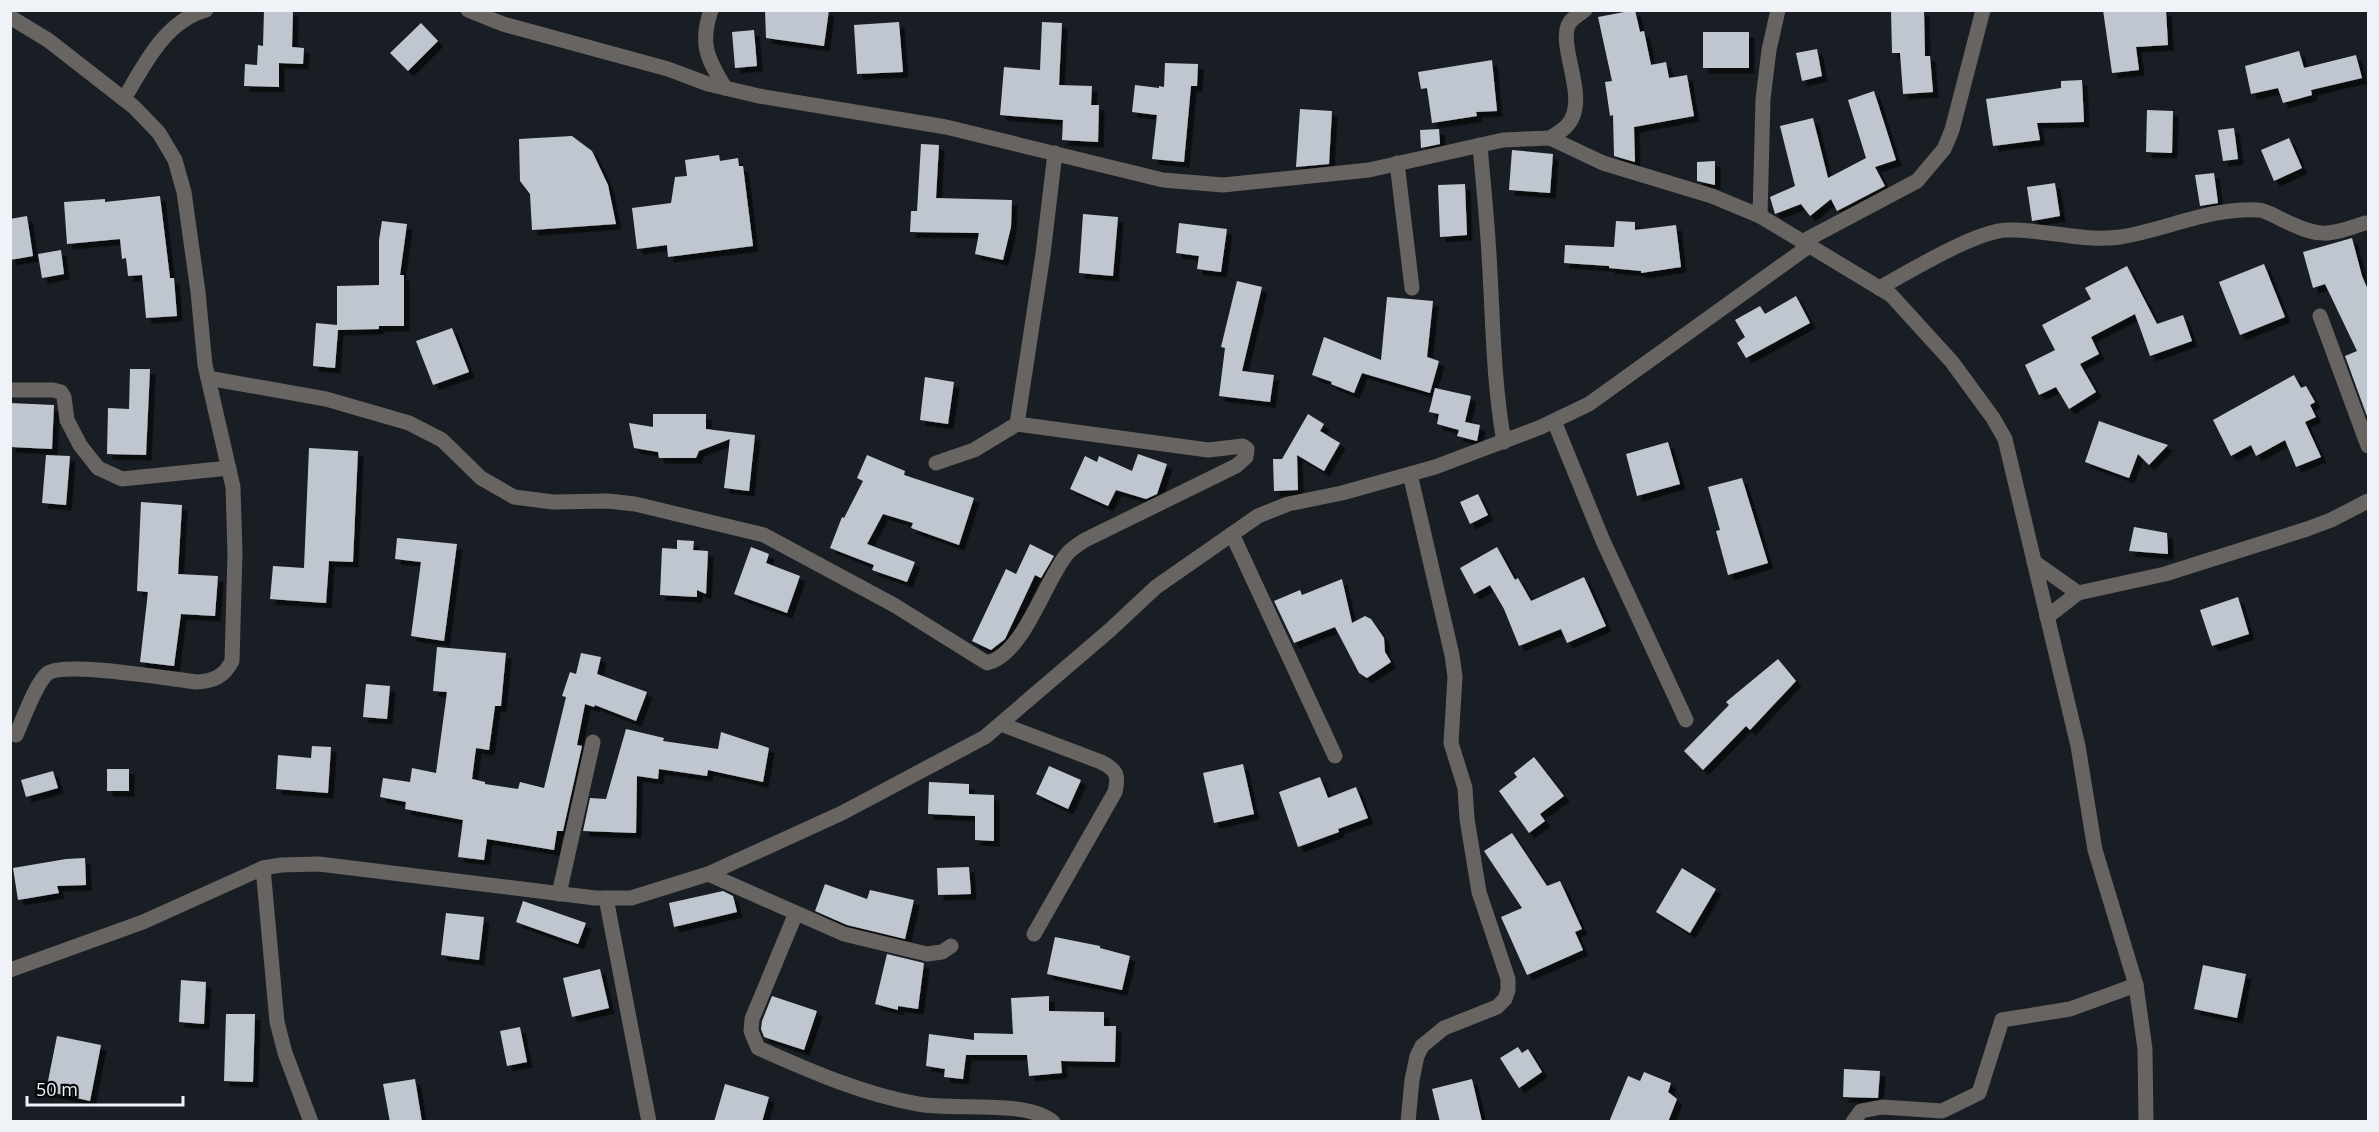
<svg xmlns="http://www.w3.org/2000/svg" width="2379" height="1132" viewBox="0 0 2379 1132" font-family="'Open Sans',sans-serif">
<style>
.building{fill:#c0c6cf;filter:url(#shadow)}
.lines{fill:none;stroke-linecap:round;stroke-linejoin:round}
.minor{stroke:#676461;stroke-width:15}
</style>
<defs>
<filter id="shadow"><feDropShadow dx="5.5" dy="5.5" stdDeviation="0" flood-color="#0009"/></filter>
</defs>
<rect width="100%" height="100%" fill="#191d24"/>
<!-- building -->
<g class="building">
<polygon points="264,10 293,10 292,47 304,48 303,64 279,63 279,87 244,86 245,64 257,65 258,45 263,46"/>
<polygon points="765,10 829,10 824,46 766,38"/>
<polygon points="1635,10 1640,32 1644,31 1651,65 1666,62 1669,78 1687,75 1694,116 1634,127 1635,162 1614,156 1613,115 1610,116 1605,82 1612,81 1598,17"/>
<polygon points="1891,10 1924,10 1925,56 1930,56 1933,92 1903,94 1900,53 1892,53"/>
<polygon points="2103,10 2166,10 2168,45 2136,47 2139,70 2112,73"/>
<polygon points="899,22 903,72 857,74 854,25"/>
<polygon points="1042,22 1062,23 1059,85 1092,86 1091,105 1099,105 1098,142 1062,140 1063,120 1000,115 1004,67 1040,70"/>
<polygon points="421,23 438,41 408,71 390,53"/>
<polygon points="754,30 757,66 735,68 732,32"/>
<rect x="1703" y="32" width="46" height="36"/>
<polygon points="1817,49 1822,76 1802,81 1796,53"/>
<polygon points="2299,51 2304,68 2356,55 2362,78 2311,90 2312,95 2283,103 2278,88 2251,94 2245,66"/>
<polygon points="1492,60 1497,111 1476,112 1477,116 1432,123 1427,88 1421,89 1418,72"/>
<polygon points="1165,63 1198,64 1197,86 1191,86 1184,162 1152,159 1157,115 1132,112 1135,85 1159,88 1159,86 1164,87"/>
<polygon points="2082,80 2084,122 2037,123 2040,140 1993,146 1986,99 2061,88 2061,81"/>
<polygon points="1874,91 1896,160 1875,167 1885,186 1837,211 1831,199 1810,216 1801,204 1775,214 1770,197 1795,186 1780,126 1813,118 1828,178 1866,158 1848,100"/>
<polygon points="1300,109 1332,111 1329,164 1296,167"/>
<polygon points="2147,110 2173,111 2172,153 2146,152"/>
<polygon points="2234,128 2238,159 2223,161 2218,130"/>
<polygon points="1439,129 1440,144 1421,148 1420,130"/>
<polygon points="572,136 592,151 608,185 616,224 532,230 530,194 520,181 519,139"/>
<polygon points="2289,138 2302,168 2274,181 2261,150"/>
<polygon points="921,144 939,145 936,198 1012,200 1011,227 1003,260 975,254 979,233 910,232 911,211 917,211"/>
<polygon points="1512,150 1553,154 1550,193 1509,190"/>
<polygon points="719,155 720,161 738,158 739,166 743,166 753,246 668,257 667,245 637,249 632,208 671,203 675,177 687,176 685,160"/>
<polygon points="1715,161 1715,185 1697,181 1697,162"/>
<polygon points="2214,173 2218,203 2200,206 2195,175"/>
<polygon points="2055,183 2060,216 2032,221 2027,187"/>
<polygon points="1465,184 1467,235 1440,237 1438,185"/>
<polygon points="160,196 170,278 174,278 177,316 146,318 142,275 128,276 126,258 122,259 120,239 67,244 64,202 105,199 105,202"/>
<polygon points="1083,214 1118,217 1113,276 1079,273"/>
<polygon points="27,216 33,256 10,260 10,219"/>
<polygon points="382,221 407,224 400,275 404,275 404,326 379,326 379,329 338,330 335,368 313,366 316,323 337,325 337,286 379,285 379,240"/>
<polygon points="1616,221 1635,222 1635,230 1676,225 1681,267 1641,273 1641,271 1609,268 1609,266 1564,263 1565,245 1614,247"/>
<polygon points="1179,223 1227,229 1221,272 1197,269 1199,256 1176,253"/>
<polygon points="2352,238 2362,276 2368,290 2368,419 2345,356 2357,351 2325,284 2313,288 2303,252"/>
<polygon points="61,250 64,274 42,278 38,254"/>
<polygon points="2264,264 2285,317 2240,335 2219,282"/>
<polygon points="2127,266 2157,324 2183,315 2192,341 2150,356 2135,314 2091,337 2099,354 2080,364 2096,392 2069,409 2056,387 2039,395 2025,365 2055,350 2042,325 2091,299 2085,288"/>
<polygon points="1237,281 1262,287 1242,371 1274,375 1270,402 1219,396 1225,348 1221,347"/>
<polygon points="1796,296 1810,323 1746,358 1737,343 1745,337 1735,320 1760,306 1765,314"/>
<polygon points="1387,297 1433,301 1427,357 1439,361 1430,393 1362,373 1354,393 1331,384 1332,382 1312,375 1324,337 1381,360"/>
<polygon points="452,328 469,372 433,385 416,341"/>
<polygon points="130,369 150,369 146,455 107,454 108,408 129,409"/>
<polygon points="2294,375 2301,388 2306,386 2315,402 2310,405 2316,417 2305,422 2321,457 2296,467 2285,440 2256,456 2251,445 2231,456 2213,420"/>
<polygon points="925,377 954,382 948,424 920,420"/>
<polygon points="1435,388 1471,396 1465,422 1480,425 1477,441 1457,436 1459,430 1437,424 1439,414 1429,412"/>
<polygon points="10,403 54,405 52,449 10,447"/>
<polygon points="653,414 706,414 706,429 755,435 749,491 724,488 730,439 699,451 696,458 659,458 658,452 634,448 629,423 653,427"/>
<polygon points="1308,414 1324,424 1320,431 1340,443 1324,471 1297,455 1298,490 1274,491 1273,459 1282,459"/>
<polygon points="2099,421 2144,437 2168,445 2149,465 2138,454 2129,478 2085,462"/>
<polygon points="1668,442 1680,484 1637,496 1626,454"/>
<polygon points="309,448 358,451 353,562 329,561 326,603 270,599 273,566 304,568"/>
<polygon points="1138,454 1167,464 1157,494 1146,499 1116,490 1108,506 1070,489 1085,456 1097,462 1099,456 1132,471"/>
<polygon points="46,455 70,456 66,505 42,503"/>
<polygon points="867,455 905,471 904,475 974,498 959,545 911,528 913,523 883,514 867,544 915,562 907,582 872,570 874,565 830,548 842,517 844,518 863,481 857,478"/>
<polygon points="1742,478 1768,563 1728,575 1716,531 1720,530 1708,487"/>
<polygon points="1478,494 1488,515 1470,524 1460,502"/>
<polygon points="141,502 182,505 178,574 218,576 215,616 181,614 174,666 140,662 148,592 137,591"/>
<polygon points="2134,527 2167,533 2168,554 2129,551"/>
<polygon points="397,538 457,544 444,641 411,636 421,562 395,559"/>
<polygon points="677,540 694,541 693,550 708,551 706,594 697,590 697,597 660,595 662,548 677,549"/>
<polygon points="1030,544 1054,556 1041,578 1035,575 1005,639 991,650 972,641 1006,569 1016,574"/>
<polygon points="751,547 769,554 766,563 800,576 787,613 734,594"/>
<polygon points="1497,547 1515,580 1518,578 1531,601 1584,577 1606,626 1567,643 1561,629 1519,646 1504,609 1490,585 1474,594 1460,568"/>
<polygon points="1342,579 1352,623 1365,616 1371,619 1384,638 1385,652 1391,662 1367,678 1359,673 1335,627 1294,643 1274,601 1300,590 1302,595"/>
<polygon points="2238,597 2249,634 2212,646 2200,610"/>
<polygon points="437,647 506,653 501,706 495,706 489,750 476,748 472,779 485,782 485,784 518,789 520,782 544,788 566,697 562,696 570,672 576,674 581,653 601,657 597,674 647,692 636,721 595,705 594,707 585,704 577,745 582,746 563,831 557,831 554,850 487,839 484,860 458,857 463,820 405,809 406,802 380,797 383,778 410,782 412,768 436,773 447,692 433,691"/>
<polygon points="1778,659 1796,681 1750,730 1746,726 1703,770 1684,751 1729,705 1726,702"/>
<polygon points="366,684 390,686 387,719 363,717"/>
<polygon points="626,729 664,738 663,741 718,749 721,732 769,748 763,782 708,770 707,776 659,769 658,779 637,776 636,833 583,831 590,798 606,799"/>
<polygon points="312,746 331,747 328,793 276,789 278,755 311,758"/>
<polygon points="1534,757 1564,796 1540,814 1545,821 1529,833 1499,791 1517,777 1514,773"/>
<polygon points="1243,764 1254,814 1214,823 1203,773"/>
<polygon points="1049,766 1081,780 1068,809 1036,794"/>
<rect x="107" y="769" width="22" height="22"/>
<polygon points="53,771 58,788 26,797 21,780"/>
<polygon points="1320,777 1328,798 1356,787 1368,818 1338,829 1339,832 1298,847 1279,792"/>
<polygon points="929,782 969,784 969,794 994,795 994,841 975,840 975,816 928,814"/>
<polygon points="1512,833 1547,886 1560,881 1582,929 1575,932 1583,950 1527,975 1501,917 1522,908 1484,851"/>
<polygon points="85,858 86,885 57,886 59,893 18,900 13,868 66,859"/>
<polygon points="969,867 971,894 938,895 937,868"/>
<polygon points="1682,868 1716,889 1690,933 1656,912"/>
<polygon points="825,884 867,899 870,890 914,900 905,939 847,925 815,911"/>
<polygon points="723,891 733,896 737,912 674,927 669,903"/>
<polygon points="523,901 586,923 578,944 516,922"/>
<polygon points="446,913 484,917 479,960 441,955"/>
<polygon points="1055,937 1100,946 1100,948 1130,956 1122,990 1047,974"/>
<polygon points="887,954 924,963 918,1009 898,1006 898,1010 875,1004"/>
<polygon points="2203,965 2246,974 2237,1018 2194,1009"/>
<polygon points="600,969 609,1008 572,1017 563,978"/>
<polygon points="181,980 206,982 204,1024 179,1022"/>
<polygon points="772,996 817,1011 804,1050 764,1037 761,1029 762,1021"/>
<polygon points="1049,996 1049,1011 1104,1012 1104,1026 1116,1026 1115,1062 1061,1061 1062,1073 1029,1076 1027,1055 966,1055 963,1079 944,1077 945,1069 926,1066 929,1034 974,1040 974,1033 1013,1034 1011,998"/>
<polygon points="226,1014 255,1014 253,1082 224,1081"/>
<polygon points="520,1027 527,1062 507,1066 500,1031"/>
<polygon points="57,1036 101,1045 90,1101 46,1091"/>
<polygon points="1518,1047 1522,1053 1528,1049 1542,1072 1519,1088 1500,1058"/>
<polygon points="1844,1069 1880,1071 1878,1098 1843,1097"/>
<polygon points="1644,1072 1671,1083 1668,1092 1677,1099 1668,1122 1609,1122 1628,1076 1640,1081"/>
<polygon points="415,1079 422,1122 390,1122 383,1084"/>
<polygon points="1472,1079 1482,1122 1440,1122 1432,1089"/>
<polygon points="725,1084 769,1097 762,1122 714,1122"/>
</g>
<g class="lines">
<!-- minor -->
<g class="minor">
<polyline points="468,10 503,24 668,69 708,84 759,96 946,127 1163,180 1223,185 1369,170 1503,140 1550,138 1603,163 1712,196 1760,216 1891,295 1952,362 1993,418 2005,439 2078,746 2095,850 2136,985 2145,1049 2146,1122"/>
<path d="M711,10C699,45 708,59 725,88"/>
<path d="M10,17L48,40L134,107L159,133L175,160L184,192L198,292L205,365L233,487L235,553L232,661C224,677 213,681 197,682C170,679 67,661 48,673C36,682 23,720 16,735"/>
<path d="M124,99C144,65 165,21 206,10"/>
<path d="M1550,138C1558,133 1567,128 1571,120C1587,93 1556,42 1570,22C1574,17 1580,14 1585,10"/>
<path d="M1480,145C1483,182 1487,218 1489,255C1493,318 1493,380 1504,442"/>
<polyline points="1397,163 1412,288"/>
<polyline points="1760,216 1763,99 1769,50 1778,10"/>
<polyline points="1802,242 1917,181 1944,149 1952,130 1983,10"/>
<path d="M1879,288C1909,272 1975,231 2007,230C2045,229 2081,242 2120,237C2166,230 2211,207 2258,210C2266,210 2276,217 2283,220C2320,238 2327,236 2365,223"/>
<polyline points="2320,316 2368,446"/>
<path d="M208,378L326,399L409,423L442,440L481,478L514,497L553,502L608,501L635,504L764,535L894,605L987,663C1024,654 1044,582 1067,554C1071,549 1079,544 1085,540L1236,466L1246,457L1247,449L1243,446L1208,450L1017,424L974,450L936,463"/>
<polyline points="10,390 53,390 61,392 64,397 67,420 80,445 98,468 122,479 229,468"/>
<polyline points="1554,421 1603,541 1686,720"/>
<polyline points="1017,424 1043,254 1055,153"/>
<polyline points="1232,534 1335,756"/>
<polyline points="2034,562 2078,593"/>
<polyline points="2047,617 2078,593 2165,574 2307,529 2331,520 2368,501"/>
<path d="M1001,724L1101,762C1117,770 1119,775 1115,792L1034,934"/>
<polyline points="263,868 277,1022 285,1053 311,1122"/>
<polyline points="708,874 844,934 927,954 942,952 951,946"/>
<polyline points="559,894 593,742"/>
<polyline points="606,898 649,1122"/>
<path d="M796,913L752,1019L751,1031L758,1048C810,1071 862,1094 918,1104C953,1111 1027,1099 1053,1122"/>
<polyline points="10,970 143,922 263,868 281,865 319,864 595,898 631,898 708,874 842,813 985,737 1110,630 1156,587 1258,516 1288,504 1342,493 1435,467 1541,427 1589,404 1809,246"/>
<polyline points="1408,1122 1412,1080 1417,1056 1422,1046 1444,1028 1497,1007 1505,999 1508,990 1508,979 1479,892 1467,819 1465,788 1451,743 1455,677 1452,655 1410,474"/>
<polyline points="1853,1122 1861,1111 1882,1107 1942,1111 1979,1093 2002,1020 2070,1009 2136,985"/>
</g>
</g>
<!-- border -->
<rect width="2379" height="1132" fill="none" stroke="#eff2f7" stroke-width="24"/>
<!-- scale -->
<path d="M27 1096v9h156v-9" fill="none" stroke="#eff2f7" stroke-width="3"/>
<text x="36" y="1096" font-size="18" fill="#eff2f7" stroke="#06070a" stroke-width="4.5" paint-order="stroke">50 m</text>
</svg>
